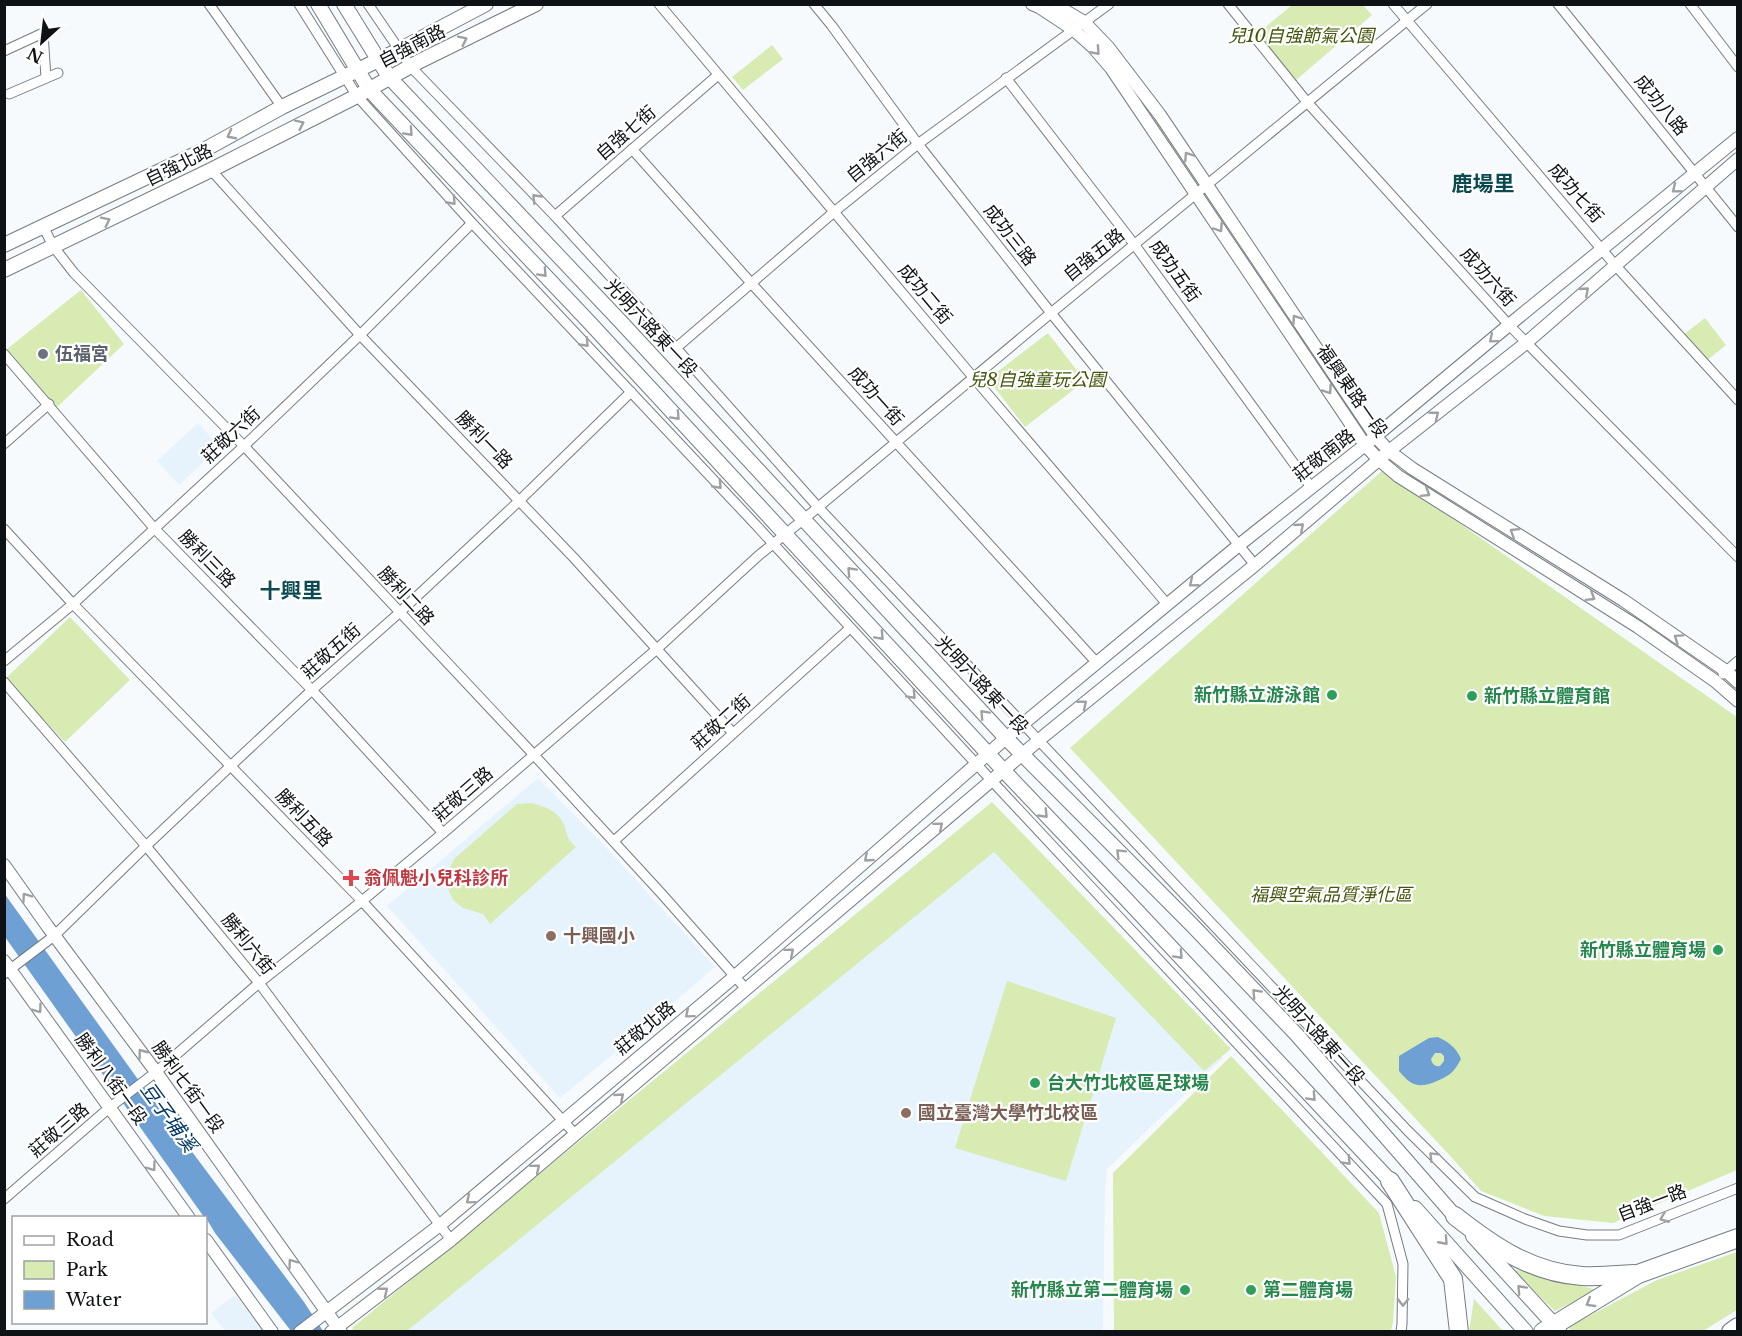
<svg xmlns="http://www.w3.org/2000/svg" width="1742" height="1336" viewBox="0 0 1742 1336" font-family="'Libre Baskerville','Noto Sans TC',serif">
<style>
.built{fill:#e6f3fd}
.green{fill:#d7ebb3}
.water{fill:#6fa0d4;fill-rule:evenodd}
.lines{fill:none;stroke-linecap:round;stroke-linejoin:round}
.minor-casing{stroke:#747c83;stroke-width:11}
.tertiary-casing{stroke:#747c83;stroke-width:14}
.secondary-casing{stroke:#747c83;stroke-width:16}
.motorway-casing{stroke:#747c83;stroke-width:20}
.minor{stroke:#fff;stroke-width:9}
.tertiary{stroke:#fff;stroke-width:12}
.secondary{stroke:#fff;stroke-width:14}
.motorway{stroke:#fff;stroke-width:18}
.oneway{stroke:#9fa0a1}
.worship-dot{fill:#6b7280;stroke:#fff;stroke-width:2}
.leisure-dot{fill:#2e9e5b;stroke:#fff;stroke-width:2}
.health-dot{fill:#e0444e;stroke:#fff;stroke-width:2}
.education-dot{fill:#8d6e63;stroke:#fff;stroke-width:2}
.labels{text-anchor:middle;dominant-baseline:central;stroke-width:4.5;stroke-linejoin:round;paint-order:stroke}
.park-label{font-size:18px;font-style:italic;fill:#43570c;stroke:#fff}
.street-label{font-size:18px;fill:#0f1215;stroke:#fff}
.worship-label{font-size:18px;font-weight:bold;fill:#5b616d;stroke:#fff;text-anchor:start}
.leisure-label{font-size:18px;font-weight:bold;fill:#27864d;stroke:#fff;text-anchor:end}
.health-label{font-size:18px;font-weight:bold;fill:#be3a42;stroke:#fff;text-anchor:start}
.education-label{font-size:18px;font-weight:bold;fill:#785e54;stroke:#fff;text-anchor:start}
.water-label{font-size:20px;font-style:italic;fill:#003766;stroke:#fff}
.quarter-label{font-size:21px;font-weight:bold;fill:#0b4a51;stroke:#fff}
</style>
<rect width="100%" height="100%" fill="#f7fafd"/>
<!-- built -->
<g class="built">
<polygon points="198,423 220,447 179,485 157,461"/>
<polygon points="538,778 602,843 715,967 628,1042 560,1098 387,906"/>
<polygon points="995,826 1223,1058 1107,1169 1105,1190 1103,1331 383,1332"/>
<polygon points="235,1295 263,1331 225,1331 211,1313"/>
</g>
<!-- green -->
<g class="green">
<polygon points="1292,5 1363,5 1372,15 1296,80 1257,34"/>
<polygon points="772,45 783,59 743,90 732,77"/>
<polygon points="81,290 124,344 56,408 7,349"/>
<polygon points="1705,318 1726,345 1705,362 1683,335"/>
<polygon points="1048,333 1085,381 1025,427 988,379"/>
<polygon points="1383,470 1737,717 1737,1170 1613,1223 1544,1216 1481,1191 1453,1159 1070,748"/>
<polygon points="70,617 130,680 65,742 5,679"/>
<polygon points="992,802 1231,1049 1204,1071 994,852 407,1331 354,1331 352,1328"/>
<path d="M532,803C545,807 559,811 564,825C569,838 565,836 576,847L490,924L483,914L463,908L453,900L448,889L445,878L454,859L517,804Z"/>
<polygon points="1007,981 1116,1018 1066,1181 955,1148"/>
<polygon points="1231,1056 1379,1213 1396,1277 1393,1322 1391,1331 1114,1331 1113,1173"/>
<polygon points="1737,1252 1737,1310 1703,1331 1572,1332 1568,1327 1657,1280"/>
<polygon points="1509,1268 1597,1290 1555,1311"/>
<polygon points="1474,1299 1503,1331 1469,1331"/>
</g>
<!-- water -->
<g class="water">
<polygon points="4,893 137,1078 304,1302 323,1331 291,1331 215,1233 206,1218 204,1217 5,937"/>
<path d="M1438,1037C1448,1042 1456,1047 1461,1059C1458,1064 1455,1070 1450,1074C1443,1079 1426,1087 1418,1085C1410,1084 1404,1077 1399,1071V1056L1429,1038ZM1435,1053H1441L1444,1056V1061L1440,1066C1435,1067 1432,1064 1431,1059Z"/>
</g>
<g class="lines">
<defs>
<g id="minor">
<polyline points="209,4 282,107"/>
<polyline points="299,4 357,96 472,223 755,524 992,781 1387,1204 1403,1264 1402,1324 1401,1332"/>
<polyline points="368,4 411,67 555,216 676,348 818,507 1408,1131 1475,1197 1525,1219 1559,1231 1587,1235 1619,1235 1738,1188"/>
<polyline points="659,4 973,377 1167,604"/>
<polyline points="814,4 832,26 918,144 1051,313 1255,565"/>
<polyline points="1228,4 1307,102 1509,325 1738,557"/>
<polyline points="1393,4 1615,265 1738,400"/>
<polyline points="1558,4 1738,227"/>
<polyline points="1690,4 1738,67"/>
<polyline points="4,51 43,33 46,78"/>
<polyline points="1006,78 1134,244 1311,487"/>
<polyline points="9,94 58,73"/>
<polyline points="632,149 752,284 1097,663"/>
<polyline points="211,170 360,335 574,558 733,733"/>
<polyline points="555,216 718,75"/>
<polyline points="43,226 53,246 74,273 244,446 534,755 660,892 746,989"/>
<polyline points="676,348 834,212 918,144 1109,4"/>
<polyline points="4,354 154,528 312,690 443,833"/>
<polyline points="4,444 49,404"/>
<polyline points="4,529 73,604 362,901 576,1135"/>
<polyline points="4,661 73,604 244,446 360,335 472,223"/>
<polyline points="1723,674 1738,661"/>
<polyline points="4,682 146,846 259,983 451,1240"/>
<polyline points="614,841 850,628"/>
<polyline points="4,974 54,936 146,846 238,759 312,690 399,613 519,501 631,392"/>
<polyline points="4,1199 109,1108 156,1072 259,983 362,901 449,828 658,648 758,556 804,519 1051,313 1427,4"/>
</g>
<g id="tertiary">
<polyline points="1032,4 1039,7 1074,30 1093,47 1111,68 1365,445 1378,459 1398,476 1638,627 1715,681 1738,701"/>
<polyline points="1054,4 1084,22 1108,47 1160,115 1376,437 1389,451 1413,469 1623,600 1726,671 1738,682"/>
<polyline points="4,865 48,927 156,1072 341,1332"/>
<polyline points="4,961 189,1218"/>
<polyline points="206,1240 272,1332"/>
<polyline points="300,1332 440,1225 727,983 1006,738 1239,545 1365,445 1509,325 1738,138"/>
<polyline points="331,1332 451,1240 1045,735 1255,565 1389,451 1526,343 1738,159"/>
</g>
<g id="secondary">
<polyline points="318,4 369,89 379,100 590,323 1004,771 1125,898 1396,1187"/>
<polyline points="344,4 389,77 621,322 1006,738 1193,926 1297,1035 1460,1222"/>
<polyline points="4,245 204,150 282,107 399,50 486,4"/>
<polyline points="4,270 211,170 357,96 420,61 536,4"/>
<polyline points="1415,1208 1526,1332"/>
<polyline points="1473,1236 1559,1330"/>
</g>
<g id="motorway">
<polyline points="1390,1181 1453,1279 1459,1332"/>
<path d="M1455,1216C1493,1246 1532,1273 1582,1276C1599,1277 1617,1275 1633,1274"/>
<polyline points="1543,1332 1638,1274 1738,1238"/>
<polyline points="1731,1332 1738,1327"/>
</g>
</defs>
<!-- minor casing -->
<use href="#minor" class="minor-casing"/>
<!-- tertiary casing -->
<use href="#tertiary" class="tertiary-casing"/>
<!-- secondary casing -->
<use href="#secondary" class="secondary-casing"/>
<!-- motorway casing -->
<use href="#motorway" class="motorway-casing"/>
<!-- minor -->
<use href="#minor" class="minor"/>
<!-- tertiary -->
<use href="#tertiary" class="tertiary"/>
<!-- secondary -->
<use href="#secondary" class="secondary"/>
<!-- motorway -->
<use href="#motorway" class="motorway"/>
</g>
<!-- one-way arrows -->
<defs><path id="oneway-chevron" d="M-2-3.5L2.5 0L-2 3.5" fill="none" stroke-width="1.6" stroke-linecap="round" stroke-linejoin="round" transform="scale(1.5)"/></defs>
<g class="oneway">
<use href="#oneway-chevron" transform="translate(463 40) rotate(-26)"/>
<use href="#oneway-chevron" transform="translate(1096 51) rotate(48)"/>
<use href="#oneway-chevron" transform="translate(300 124) rotate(-26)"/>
<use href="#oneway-chevron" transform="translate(409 132) rotate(47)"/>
<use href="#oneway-chevron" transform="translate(231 135) rotate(152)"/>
<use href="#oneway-chevron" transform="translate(1188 156) rotate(-123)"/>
<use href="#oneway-chevron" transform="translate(1676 189) rotate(141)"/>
<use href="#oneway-chevron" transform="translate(536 198) rotate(-134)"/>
<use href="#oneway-chevron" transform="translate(452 201) rotate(48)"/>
<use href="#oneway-chevron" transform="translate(106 221) rotate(-26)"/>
<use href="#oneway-chevron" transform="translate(1219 228) rotate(56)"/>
<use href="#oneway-chevron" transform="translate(543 273) rotate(47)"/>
<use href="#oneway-chevron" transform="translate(1585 291) rotate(-41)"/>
<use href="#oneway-chevron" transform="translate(1296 319) rotate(-124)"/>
<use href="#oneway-chevron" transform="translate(1493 339) rotate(140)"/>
<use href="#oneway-chevron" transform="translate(585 343) rotate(47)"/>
<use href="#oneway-chevron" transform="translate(1328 390) rotate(56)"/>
<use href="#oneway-chevron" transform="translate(1435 415) rotate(-38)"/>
<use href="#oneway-chevron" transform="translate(676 416) rotate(47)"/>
<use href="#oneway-chevron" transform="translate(718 485) rotate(47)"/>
<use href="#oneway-chevron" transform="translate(1426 493) rotate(32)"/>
<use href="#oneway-chevron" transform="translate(1300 527) rotate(-41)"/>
<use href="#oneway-chevron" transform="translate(1514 532) rotate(-148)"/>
<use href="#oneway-chevron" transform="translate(851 571) rotate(-133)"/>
<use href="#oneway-chevron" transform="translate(1193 583) rotate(141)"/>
<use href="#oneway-chevron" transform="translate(1591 597) rotate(32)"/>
<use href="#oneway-chevron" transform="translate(880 636) rotate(47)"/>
<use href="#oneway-chevron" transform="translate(1678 638) rotate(-145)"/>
<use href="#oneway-chevron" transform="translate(912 695) rotate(47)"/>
<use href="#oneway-chevron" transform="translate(1083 704) rotate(-39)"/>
<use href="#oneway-chevron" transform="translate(984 714) rotate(-133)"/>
<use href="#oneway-chevron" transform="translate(1044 814) rotate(46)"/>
<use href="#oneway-chevron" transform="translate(939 826) rotate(-40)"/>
<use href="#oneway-chevron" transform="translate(1120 853) rotate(-135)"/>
<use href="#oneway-chevron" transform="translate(868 858) rotate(139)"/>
<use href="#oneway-chevron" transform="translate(26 897) rotate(-125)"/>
<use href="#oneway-chevron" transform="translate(790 952) rotate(-40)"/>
<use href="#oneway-chevron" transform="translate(1179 955) rotate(47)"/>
<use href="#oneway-chevron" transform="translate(1256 993) rotate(-133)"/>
<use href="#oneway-chevron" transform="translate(38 1009) rotate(54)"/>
<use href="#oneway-chevron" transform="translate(689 1014) rotate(140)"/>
<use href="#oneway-chevron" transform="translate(142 1053) rotate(-127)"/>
<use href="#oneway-chevron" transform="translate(620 1097) rotate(-41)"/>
<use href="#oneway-chevron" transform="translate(1312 1097) rotate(47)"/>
<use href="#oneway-chevron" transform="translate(1433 1156) rotate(-135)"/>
<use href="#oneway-chevron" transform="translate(1347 1161) rotate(47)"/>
<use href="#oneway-chevron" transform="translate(152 1167) rotate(54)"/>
<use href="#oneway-chevron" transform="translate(536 1168) rotate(-40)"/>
<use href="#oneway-chevron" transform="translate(470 1200) rotate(140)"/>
<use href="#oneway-chevron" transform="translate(1664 1218) rotate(158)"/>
<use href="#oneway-chevron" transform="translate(1444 1241) rotate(48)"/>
<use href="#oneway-chevron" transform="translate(292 1263) rotate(-126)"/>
<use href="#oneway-chevron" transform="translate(1521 1289) rotate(-133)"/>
<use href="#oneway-chevron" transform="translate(384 1291) rotate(-38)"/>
<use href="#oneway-chevron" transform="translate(1403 1302) rotate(91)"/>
<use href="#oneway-chevron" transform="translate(1590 1303) rotate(149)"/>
</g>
<!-- markers -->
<circle class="worship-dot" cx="43" cy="354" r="6"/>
<g class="leisure-dot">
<circle cx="1332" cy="695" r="6"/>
<circle cx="1472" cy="696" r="6"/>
<circle cx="1718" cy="950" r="6"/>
<circle cx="1035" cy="1083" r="6"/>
<circle cx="1185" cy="1290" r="6"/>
<circle cx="1251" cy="1290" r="6"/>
</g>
<path class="health-dot" d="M348 869h6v6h6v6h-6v6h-6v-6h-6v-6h6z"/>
<g class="education-dot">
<circle cx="551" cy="936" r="6"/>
<circle cx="906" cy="1113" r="6"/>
</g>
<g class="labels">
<!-- park labels -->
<g class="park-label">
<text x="1301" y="36">兒10自強節氣公園</text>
<text x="1037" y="380">兒8自強童玩公園</text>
<text x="1331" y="895">福興空氣品質淨化區</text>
</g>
<!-- street labels -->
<g class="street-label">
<text transform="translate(412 46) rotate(-27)">自強南路</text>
<text transform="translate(1661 105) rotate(51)">成功八路</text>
<text transform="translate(626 133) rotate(-41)">自強七街</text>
<text transform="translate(877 156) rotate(-39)">自強六街</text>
<text transform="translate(179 165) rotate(-26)">自強北路</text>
<text transform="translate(1576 193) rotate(49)">成功七街</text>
<text transform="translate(1010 235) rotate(52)">成功三路</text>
<text transform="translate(1094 255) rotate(-39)">自強五路</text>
<text transform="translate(1175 271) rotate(54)">成功五街</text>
<text transform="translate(1488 277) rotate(48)">成功六街</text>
<text transform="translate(925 294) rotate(50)">成功二街</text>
<text transform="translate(651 328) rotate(47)">光明六路東一段</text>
<text transform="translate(1352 391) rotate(55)">福興東路一段</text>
<text transform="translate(876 396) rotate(48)">成功一街</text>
<text transform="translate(231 435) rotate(-43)">莊敬六街</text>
<text transform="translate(484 440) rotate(46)">勝利一路</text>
<text transform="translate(1324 455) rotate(-38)">莊敬南路</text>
<text transform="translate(207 559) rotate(46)">勝利三路</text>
<text transform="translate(406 596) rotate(47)">勝利二路</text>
<text transform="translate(331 651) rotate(-42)">莊敬五街</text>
<text transform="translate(982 685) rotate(47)">光明六路東一段</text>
<text transform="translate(721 722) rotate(-42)">莊敬二街</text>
<text transform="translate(463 794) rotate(-41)">莊敬三路</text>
<text transform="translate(304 818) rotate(46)">勝利五路</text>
<text transform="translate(248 944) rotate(51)">勝利六街</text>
<text transform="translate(645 1028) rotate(-40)">莊敬北路</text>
<text transform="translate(1319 1035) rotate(48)">光明六路東一段</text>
<text transform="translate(111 1079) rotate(54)">勝利八街一段</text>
<text transform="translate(188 1087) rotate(54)">勝利七街一段</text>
<text transform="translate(59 1130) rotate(-41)">莊敬三路</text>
<text transform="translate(1652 1203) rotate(-21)">自強一路</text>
</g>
<!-- worship labels -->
<g class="worship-label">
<text x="55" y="354">伍福宮</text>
</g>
<!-- leisure labels -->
<g class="leisure-label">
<text x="1320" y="695">新竹縣立游泳館</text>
<text x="1484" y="696" text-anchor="start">新竹縣立體育館</text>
<text x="1706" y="950">新竹縣立體育場</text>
<text x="1047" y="1083" text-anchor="start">台大竹北校區足球場</text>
<text x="1173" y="1290">新竹縣立第二體育場</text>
<text x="1263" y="1290" text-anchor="start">第二體育場</text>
</g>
<!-- health labels -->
<g class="health-label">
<text x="364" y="878">翁佩魁小兒科診所</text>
</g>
<!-- education labels -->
<g class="education-label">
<text x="563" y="936">十興國小</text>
<text x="918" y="1113">國立臺灣大學竹北校區</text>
</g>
<!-- water labels -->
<g class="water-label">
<text transform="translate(169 1117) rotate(54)">豆子埔溪</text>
</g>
<!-- quarter labels -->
<g class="quarter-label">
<text x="1483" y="184">鹿場里</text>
<text x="291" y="591">十興里</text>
</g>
</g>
<!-- border -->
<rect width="1742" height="1336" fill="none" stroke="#0f1215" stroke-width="12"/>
<!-- legend -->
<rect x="12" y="1216" width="195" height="108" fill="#ffffff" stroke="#9fa0a1" stroke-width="1.5"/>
<rect x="24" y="1236" width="30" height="9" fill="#ffffff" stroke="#9fa0a1" stroke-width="1.5"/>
<text x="66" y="1246" font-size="18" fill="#0f1215">Road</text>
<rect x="24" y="1261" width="30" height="18" fill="#d7ebb3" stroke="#9fa0a1" stroke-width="1.5"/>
<text x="66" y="1276" font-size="18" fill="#0f1215">Park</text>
<rect x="24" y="1291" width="30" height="18" fill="#6fa0d4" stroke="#9fa0a1" stroke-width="1.5"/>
<text x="66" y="1306" font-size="18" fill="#0f1215">Water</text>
<!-- north arrow -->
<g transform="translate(42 42) rotate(207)" stroke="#ffffff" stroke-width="4.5" paint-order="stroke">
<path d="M0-4.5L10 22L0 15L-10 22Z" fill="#0f1215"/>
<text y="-9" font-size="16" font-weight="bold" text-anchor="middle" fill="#0f1215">N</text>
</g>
</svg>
